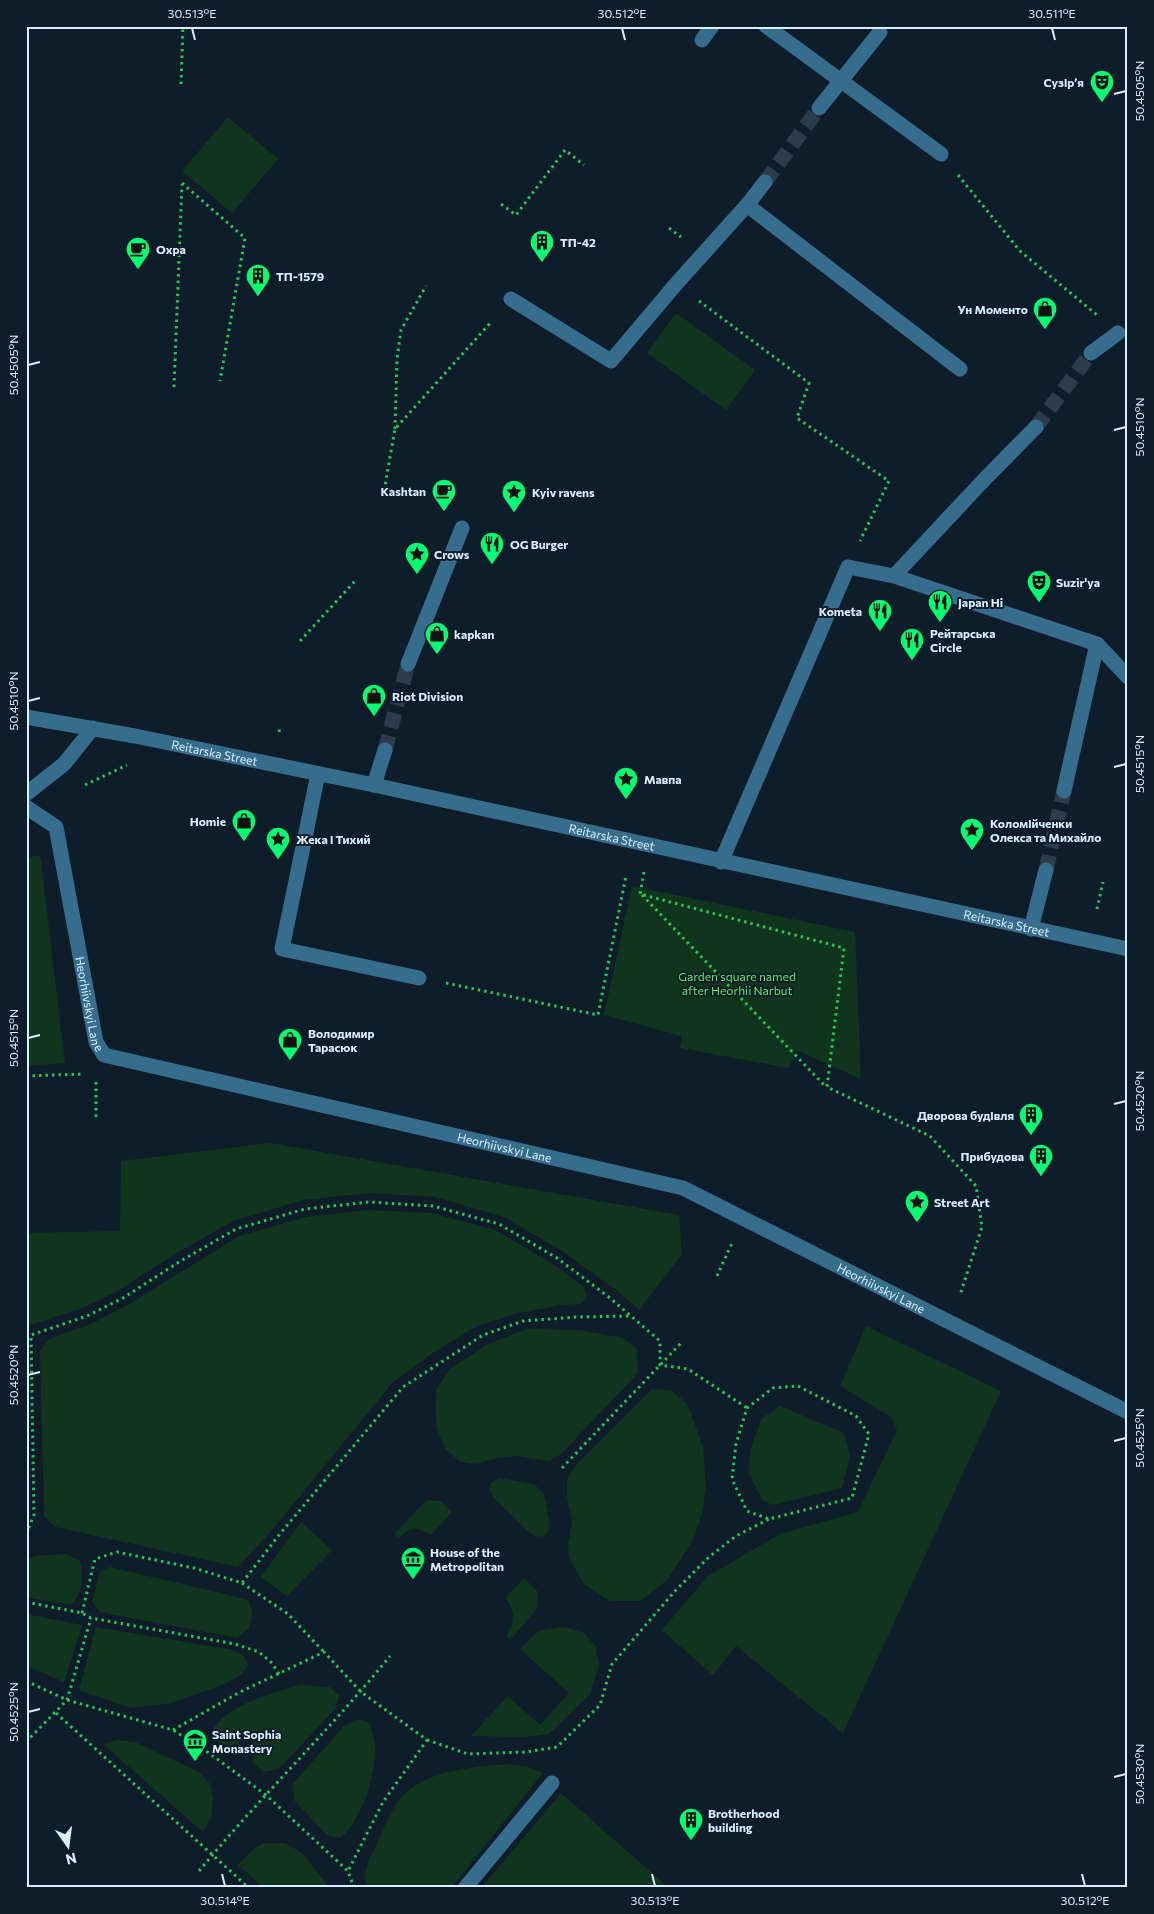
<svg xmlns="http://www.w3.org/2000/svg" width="1154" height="1914" viewBox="0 0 1154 1914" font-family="Commissioner,sans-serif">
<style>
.green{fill:#11351c}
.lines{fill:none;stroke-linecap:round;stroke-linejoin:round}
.minor-tunnel{stroke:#2d3c4b;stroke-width:15;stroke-dasharray:15 8;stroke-linecap:butt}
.path{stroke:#27c552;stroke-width:3;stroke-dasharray:2.5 4;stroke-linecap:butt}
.minor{stroke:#366d8d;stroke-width:15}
.ticks{fill:none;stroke:#d9eeff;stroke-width:2}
.labels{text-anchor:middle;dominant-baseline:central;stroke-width:4;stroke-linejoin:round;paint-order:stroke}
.poi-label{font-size:12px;font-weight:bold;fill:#d9eeff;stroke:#0f1d2b;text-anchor:start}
.street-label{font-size:12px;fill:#d9eeff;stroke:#0f1d2b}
.park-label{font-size:12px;fill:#5be967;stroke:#0f1d2b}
.neatline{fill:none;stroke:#d9eeff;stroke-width:2}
.ticks-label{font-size:12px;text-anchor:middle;fill:#d9eeff}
</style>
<rect width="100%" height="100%" fill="#0f1d2b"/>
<!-- green -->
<g class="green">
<polygon points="228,117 278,159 232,213 182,171"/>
<polygon points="676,313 755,370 726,410 647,353"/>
<polygon points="34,855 40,857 41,862 65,1063 26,1066 26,861"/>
<polygon points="632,886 855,932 861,1079 796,1050 789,1068 680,1048 682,1036 604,1015"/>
<polygon points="270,1143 679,1215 682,1254 639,1310 616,1290 562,1251 504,1217 435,1197 369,1193 303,1200 233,1221 175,1254 119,1290 83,1308 26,1326 26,1233 120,1231 121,1161"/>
<polygon points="368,1210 432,1213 495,1230 553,1264 584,1287 586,1298 580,1304 561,1305 519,1313 477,1326 437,1350 393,1382 273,1529 238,1567 56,1527 44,1517 40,1351 49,1339 91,1324 128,1305 239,1236 306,1217"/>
<polygon points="866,1326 1001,1391 843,1733 736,1646 713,1675 662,1630 708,1576 780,1534 858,1512 897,1430 891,1417 840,1386"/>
<polygon points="527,1329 579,1330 623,1338 637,1349 638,1373 561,1454 549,1461 517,1456 492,1459 476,1464 461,1462 446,1450 437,1429 435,1406 437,1388 450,1369 488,1344"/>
<polygon points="652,1389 671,1390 688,1405 703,1448 706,1486 702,1514 693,1540 667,1580 640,1601 610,1601 584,1584 569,1558 568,1545 572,1521 567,1496 567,1480 575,1466"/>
<polygon points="780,1406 844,1433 850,1457 842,1488 773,1505 762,1500 749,1474 750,1451 761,1419"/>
<polygon points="499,1478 534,1484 544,1494 550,1527 546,1535 538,1537 531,1534 493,1497 489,1489 491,1483"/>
<path d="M427,1500L440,1501L452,1512L431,1535C417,1527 410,1526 399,1538L394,1534Z"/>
<polygon points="301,1522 332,1550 287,1596 261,1577"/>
<path d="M66,1554L80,1561C84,1577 83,1592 71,1605L26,1597V1562L34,1556Z"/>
<polygon points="110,1567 249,1600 252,1613 249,1628 237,1638 100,1612 92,1602 100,1572"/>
<path d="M524,1578L538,1592L537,1609L510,1640L506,1636C515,1622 516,1611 505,1598Z"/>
<polygon points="26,1614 82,1625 64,1682 26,1666"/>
<polygon points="96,1627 233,1650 244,1656 248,1666 241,1675 222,1685 171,1703 130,1708 79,1690"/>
<polygon points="564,1627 584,1633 596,1647 599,1665 590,1694 549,1734 526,1737 471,1736 508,1696 540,1725 569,1693 520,1649 539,1631"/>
<path d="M301,1685L330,1687L339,1696L336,1708L279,1769L263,1772L252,1762L256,1749L253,1741L243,1740L229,1748L219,1745L213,1729C233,1702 270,1694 301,1685Z"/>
<path d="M358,1719L370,1723C372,1732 375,1741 375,1750C375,1777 361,1822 340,1838L328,1836L294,1800L293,1784L343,1727Z"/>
<polygon points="117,1740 135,1742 199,1772 210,1784 213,1799 211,1819 203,1832 103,1744"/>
<path d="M505,1764L526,1766L543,1773L451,1888H367C361,1870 371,1857 378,1841C385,1828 390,1811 399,1800C422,1770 471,1768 505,1764Z"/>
<polygon points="561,1793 669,1888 481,1888"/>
<polygon points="264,1843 285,1843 302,1853 330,1888 264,1888 238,1865 255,1848"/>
</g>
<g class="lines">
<!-- minor-tunnel -->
<g class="minor-tunnel">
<polyline points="765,182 819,108"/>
<polyline points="1036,427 1091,353"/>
<polyline points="385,750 408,664"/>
<polyline points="1046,870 1064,791"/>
</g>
<!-- path -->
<g class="path">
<polyline points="181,84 183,26"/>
<polyline points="958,175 1020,251 1097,315"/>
<polyline points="182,183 245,238 220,381"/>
<polyline points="501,204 516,215 565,150 584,165"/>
<polyline points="669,228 681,237"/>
<polyline points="699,301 809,383 797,418 889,481 860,541"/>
<polyline points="174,387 182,184"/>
<polyline points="395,429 397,359 401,330 426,286"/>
<polyline points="383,497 395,429 492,321"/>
<polyline points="300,641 356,580"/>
<polyline points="279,732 280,727"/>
<polyline points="85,785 127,765"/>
<polyline points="644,872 640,894 844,948 827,1087 930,1136 976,1186 982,1227 960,1295"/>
<polyline points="642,895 826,1087"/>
<polyline points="1097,909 1103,882"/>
<polyline points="446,983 598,1015 626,876"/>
<polyline points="26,1076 83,1074"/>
<polyline points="96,1082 96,1117"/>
<polyline points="717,1276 732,1243"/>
<polygon points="798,1386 856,1416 869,1434 852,1498 769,1519 747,1511 732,1479 736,1444 747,1408 773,1388"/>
<polyline points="562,1468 682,1342"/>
<polyline points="26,1534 34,1515 31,1335 87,1316 123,1298 179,1262 236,1229 305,1209 369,1202 433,1206 499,1224 557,1258 610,1298 660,1341 660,1365 688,1369 747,1408"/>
<polyline points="242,1583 288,1614 324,1652"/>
<polyline points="26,1602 82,1613 91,1618 235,1644 259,1652 272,1663 279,1674"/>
<polyline points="82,1613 95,1559 117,1552 194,1568 242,1583 279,1535 403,1387 483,1335 523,1321 576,1317 630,1316"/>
<polyline points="26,1681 67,1700 173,1730 209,1753 266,1795 348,1871 354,1888"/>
<polyline points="56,1713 249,1888"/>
<polyline points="173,1730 240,1692 324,1652 361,1692 427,1740 383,1802 348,1871"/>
<polyline points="427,1740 468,1754 526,1752 557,1747 600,1705 612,1664 675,1591 709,1557 736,1536 769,1519"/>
<polyline points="26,1742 67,1700 91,1618"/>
<path d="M199,1871C260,1797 330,1730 390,1656"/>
</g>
<!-- minor -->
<g class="minor">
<polyline points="766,26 941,154"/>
<polyline points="702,40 712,26"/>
<polyline points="819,108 880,32"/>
<polyline points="765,182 747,205 960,369"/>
<polyline points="511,299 611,361 676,284 747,205"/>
<polyline points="1091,353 1118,333"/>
<polyline points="894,576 1097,644 1128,677"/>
<polyline points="408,664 462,528"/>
<path id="s1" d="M26,717L135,736L374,785L1128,949"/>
<polyline points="318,774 282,949 419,978"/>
<polyline points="374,785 385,750"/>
<polyline points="1064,791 1097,644"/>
<polyline points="26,794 64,764 93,728"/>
<path id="s2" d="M26,807L56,827L96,1042L104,1055L683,1188L1128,1412"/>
<polyline points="721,862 848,567 894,576 980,484 1036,427"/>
<polyline points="1031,929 1046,870"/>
<polyline points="465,1888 552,1783"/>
</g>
</g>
<!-- ticks -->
<path class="ticks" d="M192,28L195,40M622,28L625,40M1052,28L1055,40M1114,94L1126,91M28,365L40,362M1114,430L1126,427M28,701L40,698M1114,767L1126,764M28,1038L40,1035M1114,1104L1126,1101M28,1375L40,1372M1114,1441L1126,1438M28,1712L40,1709M1114,1777L1126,1774M222,1874L225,1886M652,1874L655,1886M1082,1874L1085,1886"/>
<!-- icons -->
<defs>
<symbol id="theatre-pin" viewBox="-11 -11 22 30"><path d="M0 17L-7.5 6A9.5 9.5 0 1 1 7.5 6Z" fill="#05ff72" stroke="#0f1d2b"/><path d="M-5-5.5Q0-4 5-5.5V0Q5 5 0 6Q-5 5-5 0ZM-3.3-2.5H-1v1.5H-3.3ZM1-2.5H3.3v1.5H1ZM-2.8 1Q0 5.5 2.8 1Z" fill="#111"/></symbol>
<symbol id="building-pin" viewBox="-11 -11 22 30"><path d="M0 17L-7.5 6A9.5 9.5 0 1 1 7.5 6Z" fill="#05ff72" stroke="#0f1d2b"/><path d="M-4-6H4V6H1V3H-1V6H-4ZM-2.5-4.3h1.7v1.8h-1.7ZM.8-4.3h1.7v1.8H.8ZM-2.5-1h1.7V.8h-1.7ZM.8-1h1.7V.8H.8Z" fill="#111"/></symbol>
<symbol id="cafe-pin" viewBox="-11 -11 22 30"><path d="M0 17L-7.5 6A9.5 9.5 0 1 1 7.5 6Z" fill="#05ff72" stroke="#0f1d2b"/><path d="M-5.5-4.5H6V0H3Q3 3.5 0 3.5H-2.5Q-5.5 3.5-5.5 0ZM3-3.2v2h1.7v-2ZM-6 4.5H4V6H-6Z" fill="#111"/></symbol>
<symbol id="shop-pin" viewBox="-11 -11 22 30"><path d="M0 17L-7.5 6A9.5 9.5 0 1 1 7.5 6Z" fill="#05ff72" stroke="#0f1d2b"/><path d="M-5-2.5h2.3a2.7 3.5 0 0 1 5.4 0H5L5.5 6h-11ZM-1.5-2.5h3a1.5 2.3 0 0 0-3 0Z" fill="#111"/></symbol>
<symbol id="sight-pin" viewBox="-11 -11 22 30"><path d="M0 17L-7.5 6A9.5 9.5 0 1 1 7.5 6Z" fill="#05ff72" stroke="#0f1d2b"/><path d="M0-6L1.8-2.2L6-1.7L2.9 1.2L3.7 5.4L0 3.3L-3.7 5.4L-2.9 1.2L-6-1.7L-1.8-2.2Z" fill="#111"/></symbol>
<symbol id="restaurant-pin" viewBox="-11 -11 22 30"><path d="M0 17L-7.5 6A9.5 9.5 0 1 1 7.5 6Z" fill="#05ff72" stroke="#0f1d2b"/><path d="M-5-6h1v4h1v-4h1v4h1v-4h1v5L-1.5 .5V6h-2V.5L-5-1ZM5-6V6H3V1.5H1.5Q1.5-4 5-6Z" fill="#111"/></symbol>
<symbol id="museum-pin" viewBox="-11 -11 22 30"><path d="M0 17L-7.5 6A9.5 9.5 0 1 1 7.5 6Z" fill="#05ff72" stroke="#0f1d2b"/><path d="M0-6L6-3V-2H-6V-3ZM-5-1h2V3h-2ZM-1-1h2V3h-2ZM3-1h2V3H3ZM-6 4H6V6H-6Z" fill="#111"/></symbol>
</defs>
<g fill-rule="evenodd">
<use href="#theatre-pin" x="1088" y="68" width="28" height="38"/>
<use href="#building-pin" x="528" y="228" width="28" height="38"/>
<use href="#cafe-pin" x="124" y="235" width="28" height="38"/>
<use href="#building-pin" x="244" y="262" width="28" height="38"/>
<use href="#shop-pin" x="1031" y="295" width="28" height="38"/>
<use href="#cafe-pin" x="430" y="477" width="28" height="38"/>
<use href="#sight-pin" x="500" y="478" width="28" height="38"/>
<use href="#restaurant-pin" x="478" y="530" width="28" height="38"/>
<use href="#sight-pin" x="403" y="540" width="28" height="38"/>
<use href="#theatre-pin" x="1025" y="568" width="28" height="38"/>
<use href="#restaurant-pin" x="926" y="588" width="28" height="38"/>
<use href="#restaurant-pin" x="866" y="597" width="28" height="38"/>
<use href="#shop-pin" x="423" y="620" width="28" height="38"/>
<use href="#restaurant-pin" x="898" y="626" width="28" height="38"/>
<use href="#shop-pin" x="360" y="682" width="28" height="38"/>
<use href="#sight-pin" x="612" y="765" width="28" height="38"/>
<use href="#shop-pin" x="230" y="807" width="28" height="38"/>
<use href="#sight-pin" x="958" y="816" width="28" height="38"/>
<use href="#sight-pin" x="264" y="825" width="28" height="38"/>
<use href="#shop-pin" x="276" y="1026" width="28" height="38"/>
<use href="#building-pin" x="1017" y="1101" width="28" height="38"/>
<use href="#building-pin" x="1027" y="1142" width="28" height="38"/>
<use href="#sight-pin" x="903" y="1188" width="28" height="38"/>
<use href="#museum-pin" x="399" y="1545" width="28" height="38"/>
<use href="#museum-pin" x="181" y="1727" width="28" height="38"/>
<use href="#building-pin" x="677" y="1806" width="28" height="38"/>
</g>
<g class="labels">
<!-- poi labels -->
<g class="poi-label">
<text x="1084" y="82" text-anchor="end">Сузірʼя</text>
<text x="560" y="242">ТП-42</text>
<text x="156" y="249">Охра</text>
<text x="276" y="276">ТП-1579</text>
<text x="1028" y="309" text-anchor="end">Ун Моменто</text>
<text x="426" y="491" text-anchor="end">Kashtan</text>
<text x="532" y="492">Kyiv ravens</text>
<text x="510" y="544">OG Burger</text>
<text x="434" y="554">Crows</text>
<text x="1056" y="582">Suzir'ya</text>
<text x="958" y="602">Japan Hi</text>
<text x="862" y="611" text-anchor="end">Kometa</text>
<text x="930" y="633">Рейтарська<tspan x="930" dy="14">Circle</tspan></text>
<text x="454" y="634">kapkan</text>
<text x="392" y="696">Riot Division</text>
<text x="644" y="779">Мавпа</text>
<text x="226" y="821" text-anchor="end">Homie</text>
<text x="990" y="823">Коломійченки<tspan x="990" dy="14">Олекса та Михайло</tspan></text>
<text x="296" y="839">Жека і Тихий</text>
<text x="308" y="1033">Володимир<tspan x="308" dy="14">Тарасюк</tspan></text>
<text x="1014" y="1115" text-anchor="end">Дворова будівля</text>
<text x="1024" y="1156" text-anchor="end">Прибудова</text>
<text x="934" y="1202">Street Art</text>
<text x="430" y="1552">House of the<tspan x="430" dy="14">Metropolitan</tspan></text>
<text x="212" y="1734">Saint Sophia<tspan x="212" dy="14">Monastery</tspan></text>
<text x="708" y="1813">Brotherhood<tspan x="708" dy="14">building</tspan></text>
</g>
<!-- street labels -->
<g class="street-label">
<text stroke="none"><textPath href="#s1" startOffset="192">Reitarska Street</textPath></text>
<text stroke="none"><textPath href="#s1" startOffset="598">Reitarska Street</textPath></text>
<text stroke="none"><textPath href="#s1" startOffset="1002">Reitarska Street</textPath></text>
<text stroke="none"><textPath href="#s2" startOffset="216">Heorhiivskyi Lane</textPath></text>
<text stroke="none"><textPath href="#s2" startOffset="681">Heorhiivskyi Lane</textPath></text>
<text stroke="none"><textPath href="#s2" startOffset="1086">Heorhiivskyi Lane</textPath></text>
</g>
<!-- park labels -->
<g class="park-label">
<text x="737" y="976">Garden square named<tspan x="737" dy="14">after Heorhii Narbut</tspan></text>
</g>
</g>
<!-- border -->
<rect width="1154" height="1914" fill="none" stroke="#0f1d2b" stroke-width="55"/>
<!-- north arrow -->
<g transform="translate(68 1846) rotate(166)" stroke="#0f1d2b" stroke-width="4" paint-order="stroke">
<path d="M0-4L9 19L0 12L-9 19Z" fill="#d9eeff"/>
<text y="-8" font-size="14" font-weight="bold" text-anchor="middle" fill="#d9eeff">N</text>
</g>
<rect x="28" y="28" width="1098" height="1858" class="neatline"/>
<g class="ticks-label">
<text x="192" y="18">30.513°E</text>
<text x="622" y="18">30.512°E</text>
<text x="1052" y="18">30.511°E</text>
<text transform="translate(1140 91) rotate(-90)" y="4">50.4505°N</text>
<text transform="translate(14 365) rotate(-90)" y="4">50.4505°N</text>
<text transform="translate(1140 427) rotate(-90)" y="4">50.4510°N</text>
<text transform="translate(14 701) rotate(-90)" y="4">50.4510°N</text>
<text transform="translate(1140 764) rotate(-90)" y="4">50.4515°N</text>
<text transform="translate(14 1038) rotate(-90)" y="4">50.4515°N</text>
<text transform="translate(1140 1101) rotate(-90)" y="4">50.4520°N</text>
<text transform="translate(14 1375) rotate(-90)" y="4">50.4520°N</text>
<text transform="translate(1140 1438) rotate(-90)" y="4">50.4525°N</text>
<text transform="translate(14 1712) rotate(-90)" y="4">50.4525°N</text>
<text transform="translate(1140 1774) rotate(-90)" y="4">50.4530°N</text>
<text x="225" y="1905">30.514°E</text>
<text x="655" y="1905">30.513°E</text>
<text x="1085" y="1905">30.512°E</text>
</g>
</svg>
